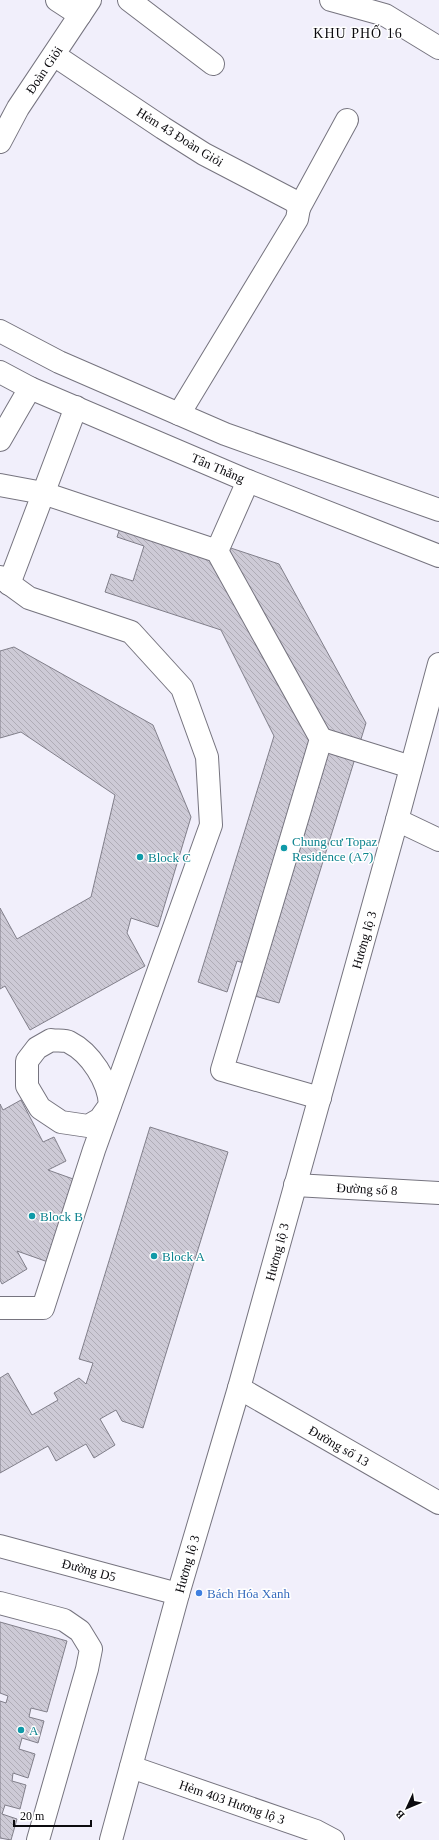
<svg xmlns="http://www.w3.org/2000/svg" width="439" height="1840" viewBox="0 0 439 1840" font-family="'Times New Roman',serif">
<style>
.building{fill:url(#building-back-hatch);stroke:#817f8a}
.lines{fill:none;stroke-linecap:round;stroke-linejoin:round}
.minor-casing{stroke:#76747f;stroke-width:24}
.minor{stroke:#fff;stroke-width:22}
.culture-dot{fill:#0f9aa8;stroke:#fff;stroke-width:1.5}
.shop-dot{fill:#3f7fe0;stroke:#fff;stroke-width:1.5}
.labels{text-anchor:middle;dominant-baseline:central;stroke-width:3;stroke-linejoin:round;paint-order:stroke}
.street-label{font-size:13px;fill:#0c0b0f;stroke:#fff}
.culture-label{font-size:13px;fill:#0d838f;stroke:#fff;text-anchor:start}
.shop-label{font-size:13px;fill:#366cbe;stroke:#fff;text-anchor:start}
.neighbourhood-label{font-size:14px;letter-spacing:1px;fill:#0c0b0f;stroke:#fff}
</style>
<defs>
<pattern id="building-back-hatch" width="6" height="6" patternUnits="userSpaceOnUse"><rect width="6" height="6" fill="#cdcad6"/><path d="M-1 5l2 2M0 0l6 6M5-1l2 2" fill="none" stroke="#afacb6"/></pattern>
</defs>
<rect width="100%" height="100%" fill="#f1effb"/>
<!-- building -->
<g class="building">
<polygon points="125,513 279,564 366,723 279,1003 255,996 264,969 237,961 227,992 198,982 274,736 221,630 105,592 111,574 133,581 144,546 117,537"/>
<polygon points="14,647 153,725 191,817 158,927 131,918 127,933 145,966 30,1030 5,986 0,989 0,908 17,939 91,897 115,795 21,732 0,738 0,651"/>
<polygon points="21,1100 43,1142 54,1137 66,1161 48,1170 76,1180 48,1262 17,1251 27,1269 2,1284 0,1280 0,1104 3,1110"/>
<polygon points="150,1127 228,1152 143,1428 122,1421 116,1410 100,1419 115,1445 94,1458 86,1444 56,1461 48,1446 0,1473 0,1378 8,1373 32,1415 58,1400 54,1393 79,1378 86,1384 93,1363 79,1359"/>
<polygon points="0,1622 67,1641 47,1712 31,1708 29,1717 44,1721 38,1743 22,1738 19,1749 35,1754 28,1778 13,1773 12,1781 26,1785 20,1809 5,1805 2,1814 17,1819 11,1840 0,1838 0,1701 6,1703 8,1696 0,1693"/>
</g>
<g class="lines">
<defs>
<g id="minor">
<polyline points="57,0 80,15"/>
<polyline points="129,0 213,64"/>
<polyline points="331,0 385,15 439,48"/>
<polyline points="54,55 163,128 204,154 294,201 299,208 297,219 179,414"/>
<polyline points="0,142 18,108 90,0"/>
<polyline points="299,208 347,120"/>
<polyline points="0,331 59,362 225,434 439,510"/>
<polyline points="0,372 30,388 248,481 439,556"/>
<polyline points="0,440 30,388"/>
<polyline points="0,485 43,493 217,551 321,739 222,1070 320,1098"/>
<polyline points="217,551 248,481"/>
<polyline points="0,577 29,598 131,632 182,688 207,757 211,825 94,1150 43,1308 0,1308"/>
<polyline points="9,584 76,407"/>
<polyline points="321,739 411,767"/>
<polyline points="397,820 439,840"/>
<path d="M51,1040C56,1041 65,1040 69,1042C91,1053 109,1082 110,1105L100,1119L88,1126L61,1122L40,1108L27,1086V1061L37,1048Z"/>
<polyline points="295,1185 439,1193"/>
<polyline points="239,1388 439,1503"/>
<polyline points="0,1546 178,1594"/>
<polyline points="0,1603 64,1620 80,1631 91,1649 87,1669 38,1840"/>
<polyline points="131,1767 316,1831 333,1840"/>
<polyline points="111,1840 178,1594 239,1388 397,820 439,664"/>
</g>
</defs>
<!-- minor casing -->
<use href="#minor" class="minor-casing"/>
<!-- minor -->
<use href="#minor" class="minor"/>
</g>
<!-- markers -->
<g class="culture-dot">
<circle cx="284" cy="848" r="4"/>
<circle cx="140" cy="857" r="4"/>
<circle cx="32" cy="1216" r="4"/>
<circle cx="154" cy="1256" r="4"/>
<circle cx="21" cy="1730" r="4"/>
</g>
<circle class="shop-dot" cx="199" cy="1593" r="4"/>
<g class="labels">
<!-- street labels -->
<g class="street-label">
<text transform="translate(44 70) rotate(-56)">Đoàn Giỏi</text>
<text transform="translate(180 137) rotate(32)">Hẻm 43 Đoàn Giỏi</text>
<text transform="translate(218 468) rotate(23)">Tân Thắng</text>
<text transform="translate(364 940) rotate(-74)">Hương lộ 3</text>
<text transform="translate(367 1189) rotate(3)">Đường số 8</text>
<text transform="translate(277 1252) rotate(-75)">Hương lộ 3</text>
<text transform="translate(339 1446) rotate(30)">Đường số 13</text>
<text transform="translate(187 1564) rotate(-74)">Hương lộ 3</text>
<text transform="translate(89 1570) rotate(15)">Đường D5</text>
<text transform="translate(232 1802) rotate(19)">Hẻm 403 Hương lộ 3</text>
</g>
<!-- culture labels -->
<g class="culture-label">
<text x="292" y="841">Chung cư Topaz<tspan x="292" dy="15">Residence (A7)</tspan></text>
<text x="148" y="857">Block C</text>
<text x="40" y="1216">Block B</text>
<text x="162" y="1256">Block A</text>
<text x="29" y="1730">A</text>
</g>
<!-- shop labels -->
<g class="shop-label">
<text x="207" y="1593">Bách Hóa Xanh</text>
</g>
<!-- neighbourhood labels -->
<g class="neighbourhood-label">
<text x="358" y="33">KHU PHỐ 16</text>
</g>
</g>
<!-- north arrow -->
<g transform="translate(407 1808) rotate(226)" stroke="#ffffff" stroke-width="3" paint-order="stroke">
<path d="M0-3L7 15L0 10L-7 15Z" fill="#0c0b0f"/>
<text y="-6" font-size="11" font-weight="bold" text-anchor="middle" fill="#0c0b0f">B</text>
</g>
<!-- scale -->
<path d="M14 1820v6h77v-6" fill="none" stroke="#0c0b0f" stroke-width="2"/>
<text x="20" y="1820" font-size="12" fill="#0c0b0f" stroke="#ffffff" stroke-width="3" paint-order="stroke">20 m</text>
</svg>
